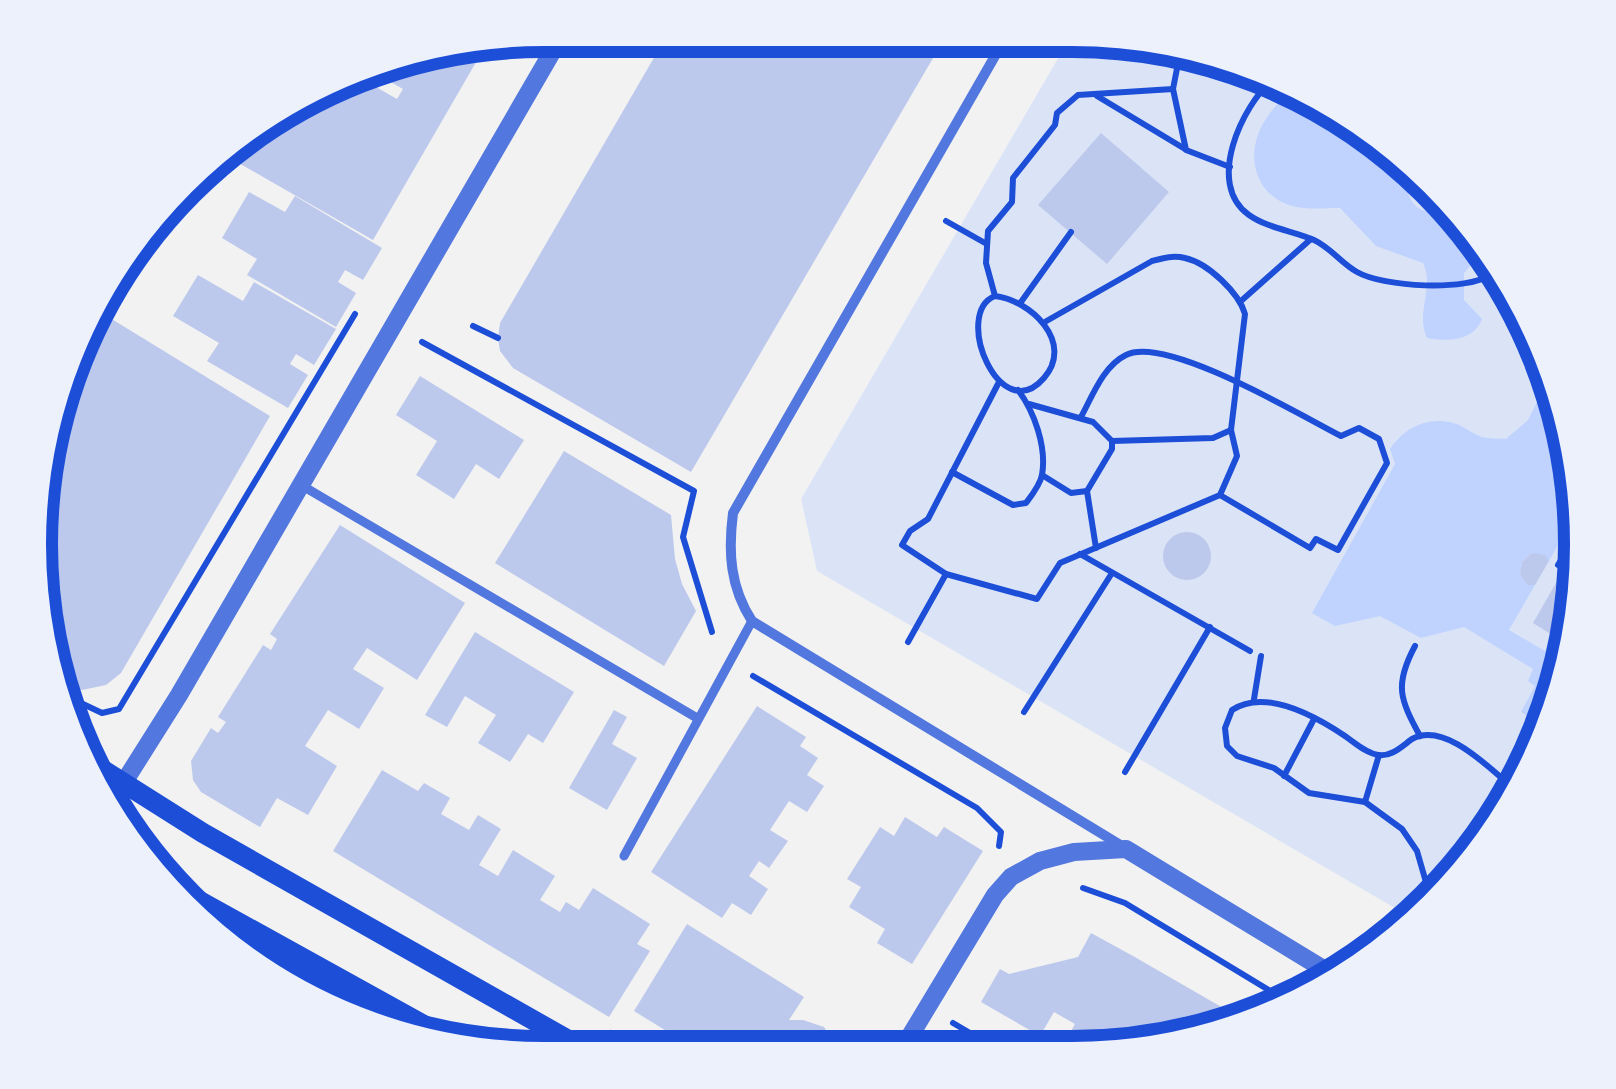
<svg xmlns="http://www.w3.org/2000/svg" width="1616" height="1089" viewBox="0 0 1616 1089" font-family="Lato,sans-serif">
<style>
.green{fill:#dbe4f7}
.water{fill:#bfd3fe}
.building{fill:#bdc9ec}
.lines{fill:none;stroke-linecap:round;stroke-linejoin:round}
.path{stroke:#1d4ed8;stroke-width:6}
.pedestrian{stroke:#5277de;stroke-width:9}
.minor{stroke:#5277de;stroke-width:10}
.tertiary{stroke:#5277de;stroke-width:18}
.secondary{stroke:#1d4ed8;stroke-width:20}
.rim{fill:none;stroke:#1d4ed8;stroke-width:12}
</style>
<rect width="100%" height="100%" fill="#f2f2f2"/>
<!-- green -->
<polygon class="green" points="1067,43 1170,45 1297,88 1431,184 1542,349 1581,544 1542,739 1432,904 1412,918 817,571 801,499"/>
<!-- water -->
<g class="water">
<path d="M1295,87L1406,165C1404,199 1413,218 1450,211L1479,256L1464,273V300L1482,319C1474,341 1447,342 1427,338C1415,311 1435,288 1423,263L1376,246L1340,208C1325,208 1307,210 1292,206C1251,194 1244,148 1268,116C1275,105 1286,96 1295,87Z"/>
<path d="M1548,380L1576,520L1573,519L1549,561L1532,553L1522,562L1520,575L1528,585H1535L1509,630L1545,651L1547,648L1559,655L1545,727L1521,712L1535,686L1528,681L1533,669L1464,627L1421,638L1380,616L1335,626L1312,613L1395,464L1390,449C1404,428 1427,416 1453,423C1463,425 1472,434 1482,437C1489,439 1499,438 1506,439L1528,420Z"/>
</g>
<!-- building -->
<g class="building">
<polygon points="666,37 943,41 691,472 513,368 500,351 498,338 500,323"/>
<polygon points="486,45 373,240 237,162 261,121 355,75 397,99 403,89 369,70 381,62"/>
<polygon points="1101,133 1169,192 1107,264 1038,205"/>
<polygon points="249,192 285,212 295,196 382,248 363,280 345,270 338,282 356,293 336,327 247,275 257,259 222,238"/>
<polygon points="198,275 243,301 254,282 336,329 314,365 296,354 290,364 308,375 288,408 207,361 219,343 173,316"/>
<polygon points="97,310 270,416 121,673 106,685 82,690 59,682 45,644 36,511 74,350"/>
<polygon points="420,376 524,440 499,479 476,464 454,499 416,475 437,441 396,415"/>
<polygon points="564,451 671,515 675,559 682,584 696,611 664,666 495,563"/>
<polygon points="340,525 465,603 417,680 367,648 353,669 384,688 359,729 328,710 305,746 337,766 308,815 277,798 260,827 201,792 193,780 191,761 211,728 218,733 226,722 218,717 263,645 271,650 277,639 270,634"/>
<circle cx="1187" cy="556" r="24"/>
<polygon points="1580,541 1581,544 1559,655 1550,650 1557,638 1533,623"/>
<polygon points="1532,553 1545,555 1549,561 1535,585 1528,585 1520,575 1522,562"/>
<polygon points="475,632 574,692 543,743 528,734 510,762 478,743 496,715 465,696 447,727 425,715"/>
<polygon points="757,706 806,737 800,746 818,758 807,775 824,786 807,812 789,801 770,830 788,841 769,868 759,861 749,876 768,889 751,915 732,903 722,918 651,872"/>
<polygon points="614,710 627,717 612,744 637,758 607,810 569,788"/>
<polygon points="382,770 418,791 424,783 450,798 441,814 469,830 478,815 501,829 479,865 498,876 513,850 555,876 540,900 560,912 566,902 579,910 593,888 650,924 637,944 650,951 609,1017 333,851"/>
<polygon points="905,817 937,837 944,827 983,851 912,964 877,943 885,929 849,907 861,887 847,879 880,827 894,836"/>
<polygon points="687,924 804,997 789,1020 803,1020 824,1027 839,1050 694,1048 634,1011"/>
<polygon points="1091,933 1133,956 1244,1020 1074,1054 1062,1047 1075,1024 1054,1012 1040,1036 981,1002 1000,969 1009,974 1078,957"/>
</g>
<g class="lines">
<!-- path -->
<g class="path">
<polyline points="1181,48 1173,89 1186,150 1230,167"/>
<path d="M1273,79C1242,106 1205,184 1249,215C1267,228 1294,231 1314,240C1331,248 1341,263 1357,272C1383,287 1467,292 1492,274"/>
<polyline points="1097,96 1185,149"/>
<polyline points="946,221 985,243"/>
<path d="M995,296C952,313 1000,429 1044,378C1075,342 1030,300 995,296L986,263L988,231L1012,202L1013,178L1055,125L1057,113L1078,95L1173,89"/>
<polyline points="1241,301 1311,239"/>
<polyline points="1021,302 1071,232"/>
<path d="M1043,323L1152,261C1163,258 1173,255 1185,258C1208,263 1239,293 1245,314L1231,430L1213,438L1112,441"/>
<polyline points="473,326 498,338"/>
<polyline points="422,342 694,491 683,537 712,632"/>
<polyline points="999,382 928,519 910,531 902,545 946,574 1037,599 1060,563 1220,495 1237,456 1231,430"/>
<polyline points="1029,404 1093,422 1112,441 1112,449 1087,491 1071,493 1042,475"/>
<path d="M1081,417C1092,397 1103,366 1126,355C1166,335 1300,415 1341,436L1359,428L1379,439L1387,463L1338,550L1316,539L1310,548L1220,495"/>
<path d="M952,472L1013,505L1026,503C1032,495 1040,485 1042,475C1047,447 1034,411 1018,390"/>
<polyline points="1087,491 1096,548"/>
<polyline points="1080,554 1250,651"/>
<polyline points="1558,565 1578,531"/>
<polyline points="908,642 946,574"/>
<path d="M1415,646C1394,685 1400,699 1420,736"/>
<polyline points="753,676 977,808 1001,832 999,846"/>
<polyline points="64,695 102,713 119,709 355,314"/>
<polyline points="1254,699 1261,656"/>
<polyline points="1024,712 1112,573"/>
<polyline points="1125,772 1210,627"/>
<polyline points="1284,776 1314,719"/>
<polyline points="1365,802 1379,755"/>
<polyline points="1083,888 1125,903 1287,1001"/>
<path d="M1435,900L1430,896L1417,851L1402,829L1365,802L1309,793L1274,768L1237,756L1227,746L1225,728L1232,710C1265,688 1315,716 1345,736C1355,743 1366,753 1378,755C1392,757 1402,746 1412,739C1445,721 1490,769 1511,786"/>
<polyline points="1421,912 1430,896"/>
<polyline points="953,1023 1004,1053"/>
<polyline points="611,1033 636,1047"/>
</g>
<!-- pedestrian -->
<g class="pedestrian">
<polyline points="301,485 697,718"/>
<polyline points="624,856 752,621"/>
</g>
<!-- minor -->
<path class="minor" d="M1003,42L733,513C728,552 730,587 752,621L1122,846"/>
<!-- tertiary -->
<g class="tertiary">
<polyline points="109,806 179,695 562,35"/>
<polyline points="901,1051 995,895 1011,877 1040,861 1074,852 1126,849 1330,973"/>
</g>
<!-- secondary -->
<g class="secondary">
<polyline points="89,761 203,833 579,1046"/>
<polyline points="169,884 460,1045"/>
</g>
</g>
<!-- crop -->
<path d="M0 0H1616V1089H0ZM544 52H1072A492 492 0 0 1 1564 544V544A492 492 0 0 1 1072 1036H544A492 492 0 0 1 52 544V544A492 492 0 0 1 544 52Z" fill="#edf1fc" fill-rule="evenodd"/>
<path class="rim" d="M544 52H1072A492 492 0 0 1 1564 544V544A492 492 0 0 1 1072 1036H544A492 492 0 0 1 52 544V544A492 492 0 0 1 544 52Z"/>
</svg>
